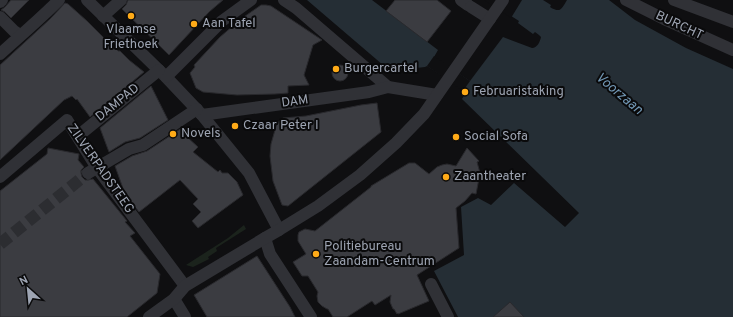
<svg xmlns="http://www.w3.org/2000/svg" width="733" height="317" viewBox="0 0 733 317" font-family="Overpass,sans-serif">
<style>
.green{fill:#1b231c}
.water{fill:#252e35}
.pier{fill:#0f0f11}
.building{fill:#3b3c41;stroke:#29292d}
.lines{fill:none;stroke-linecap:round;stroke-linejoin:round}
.street-tunnel{stroke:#2c2d31;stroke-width:12;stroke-dasharray:12 6;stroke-linecap:butt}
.street{stroke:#303136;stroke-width:12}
.poi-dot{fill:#ffab18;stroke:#0a0a0b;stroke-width:1.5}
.labels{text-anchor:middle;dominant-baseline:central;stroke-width:4;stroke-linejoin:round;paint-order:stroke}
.poi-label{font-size:13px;fill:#9ea5b3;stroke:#0a0a0b;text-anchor:start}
.street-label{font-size:13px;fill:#9ea5b3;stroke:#0a0a0b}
.water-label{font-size:14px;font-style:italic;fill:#7196b3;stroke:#0a0a0b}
</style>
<rect width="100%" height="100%" fill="#0f0f11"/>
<!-- green -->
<polygon class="green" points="244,225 246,229 216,248 217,251 208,257 209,259 193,267 186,265 228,238"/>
<!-- water -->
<path class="water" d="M307,0H372L438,50L434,57L470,81L503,37L532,48C537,48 540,42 541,37L539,35L535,32L533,34L518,23L519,21L486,0H543L551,5L550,7C561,14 562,8 567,0H609L635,20L686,48L733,69V317H458L434,271L464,255L461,207L478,198L491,205L514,183L565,227L579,213L462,99L465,94L466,92L464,90L427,66L425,67L390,71Z"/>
<!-- pier -->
<g class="pier">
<polygon points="484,0 522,0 511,18"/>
<polygon points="434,56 470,81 463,91 427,66"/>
</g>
<!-- building -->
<g class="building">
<polygon points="11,0 29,0 11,18 5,12 1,10 5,7"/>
<polygon points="128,0 223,0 209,12 169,55 122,9 126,5"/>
<polygon points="395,0 437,0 451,11 427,42 386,11"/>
<polygon points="65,3 68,4 87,21 112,46 113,46 118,51 120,51 129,60 144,72 90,117 77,99 76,100 72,96 64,100 0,160 0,65 50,19"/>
<polygon points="261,5 266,5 271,6 322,40 313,45 304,75 309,85 288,86 288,93 275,94 237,95 203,92 196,88 190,73 195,67 194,65 220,37 241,19"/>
<circle cx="340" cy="73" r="8"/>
<polygon points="151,86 168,120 140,138 125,142 109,152 100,128"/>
<polygon points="377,103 381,132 288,206 282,205 273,181 270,156 271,144 277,123 283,118 306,116 361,105"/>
<polygon points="182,128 186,136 198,147 193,152 218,172 220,170 222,173 228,173 237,182 243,195 198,228 192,221 201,212 193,204 198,199 180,180 139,212 125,194 115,166 132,156 147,151"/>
<polygon points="48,148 79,154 78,160 84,167 81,170 81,173 82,177 85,180 88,180 93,179 127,221 125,222 135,233 130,236 160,274 157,293 127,317 0,317 0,191 47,154"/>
<polygon points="467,148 479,161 477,162 480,173 476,194 472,193 465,201 456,208 459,248 417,275 429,301 398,314 398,313 397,314 394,309 393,309 390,302 391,295 375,305 372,301 347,317 333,317 328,309 327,309 322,306 318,302 317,296 318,292 308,276 302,276 293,262 306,254 298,241 298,235 299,232 305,229 315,231 371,187 371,186 409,163 415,163 429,174 437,167 442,165 447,164 456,166"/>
<polygon points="257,256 290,307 295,317 207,317 194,295"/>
<polygon points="510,302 524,317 493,317"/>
</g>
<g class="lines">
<!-- street-tunnel -->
<polyline class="street-tunnel" points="0,244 88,173"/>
<!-- street -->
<g class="street">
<polyline points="87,0 166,77 202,115 249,173 279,230"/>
<polyline points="284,0 296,8 388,87"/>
<polyline points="461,0 468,5"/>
<polyline points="626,0 664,19 733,50"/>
<polyline points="674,0 733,22"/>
<polyline points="0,2 2,0"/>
<polyline points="471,7 490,19"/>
<polyline points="103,16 121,0"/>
<polyline points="0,17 14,31 20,35"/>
<path d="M0,54C20,36 40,19 59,0"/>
<polyline points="166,77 222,21 251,0"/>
<polyline points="202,115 369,92 388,87 437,95"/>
<polyline points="78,136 159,70"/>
<polyline points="88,173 129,149 143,145 197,109"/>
<polyline points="0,177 67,120 97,168 185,286"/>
<polyline points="265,238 270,254 311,317"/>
<polyline points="431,284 448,317"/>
<polyline points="174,299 185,317"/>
<polyline points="149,317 174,299 185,286 265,238 279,230 318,206 360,175 396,143 424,114 503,0"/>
</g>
</g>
<!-- markers -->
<g class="poi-dot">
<circle cx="131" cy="16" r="4"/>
<circle cx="194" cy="24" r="4"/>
<circle cx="336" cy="69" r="4"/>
<circle cx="465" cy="92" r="4"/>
<circle cx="235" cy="126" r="4"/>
<circle cx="173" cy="134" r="4"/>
<circle cx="456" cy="137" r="4"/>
<circle cx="446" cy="177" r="4"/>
<circle cx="316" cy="254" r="4"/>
</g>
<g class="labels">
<!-- poi labels -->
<g class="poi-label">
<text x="202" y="24">Aan Tafel</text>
<text x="131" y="30" text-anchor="middle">Vlaamse<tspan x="131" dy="15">Friethoek</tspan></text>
<text x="344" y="69">Burgercartel</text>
<text x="473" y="92">Februaristaking</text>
<text x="243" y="126">Czaar Peter I</text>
<text x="181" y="134">Novels</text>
<text x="464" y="137">Social Sofa</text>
<text x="454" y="177">Zaantheater</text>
<text x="324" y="247">Politiebureau<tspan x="324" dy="15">Zaandam-Centrum</tspan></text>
</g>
<!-- street labels -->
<g class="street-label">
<text transform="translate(679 26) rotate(25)">BURCHT</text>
<text transform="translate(295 102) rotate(-8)">DAM</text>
<text transform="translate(118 103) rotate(-39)">DAMPAD</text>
<text transform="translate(100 169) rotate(55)">ZILVERPADSTEEG</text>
</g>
<!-- water labels -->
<g class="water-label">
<text transform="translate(619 94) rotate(40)">Voorzaan</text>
</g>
</g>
<!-- north arrow -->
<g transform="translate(28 289) rotate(333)" stroke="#0a0a0b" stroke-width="3" paint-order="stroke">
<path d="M0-3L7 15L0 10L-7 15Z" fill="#9ea5b3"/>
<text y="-6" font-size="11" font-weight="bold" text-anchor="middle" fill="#9ea5b3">N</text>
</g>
</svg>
